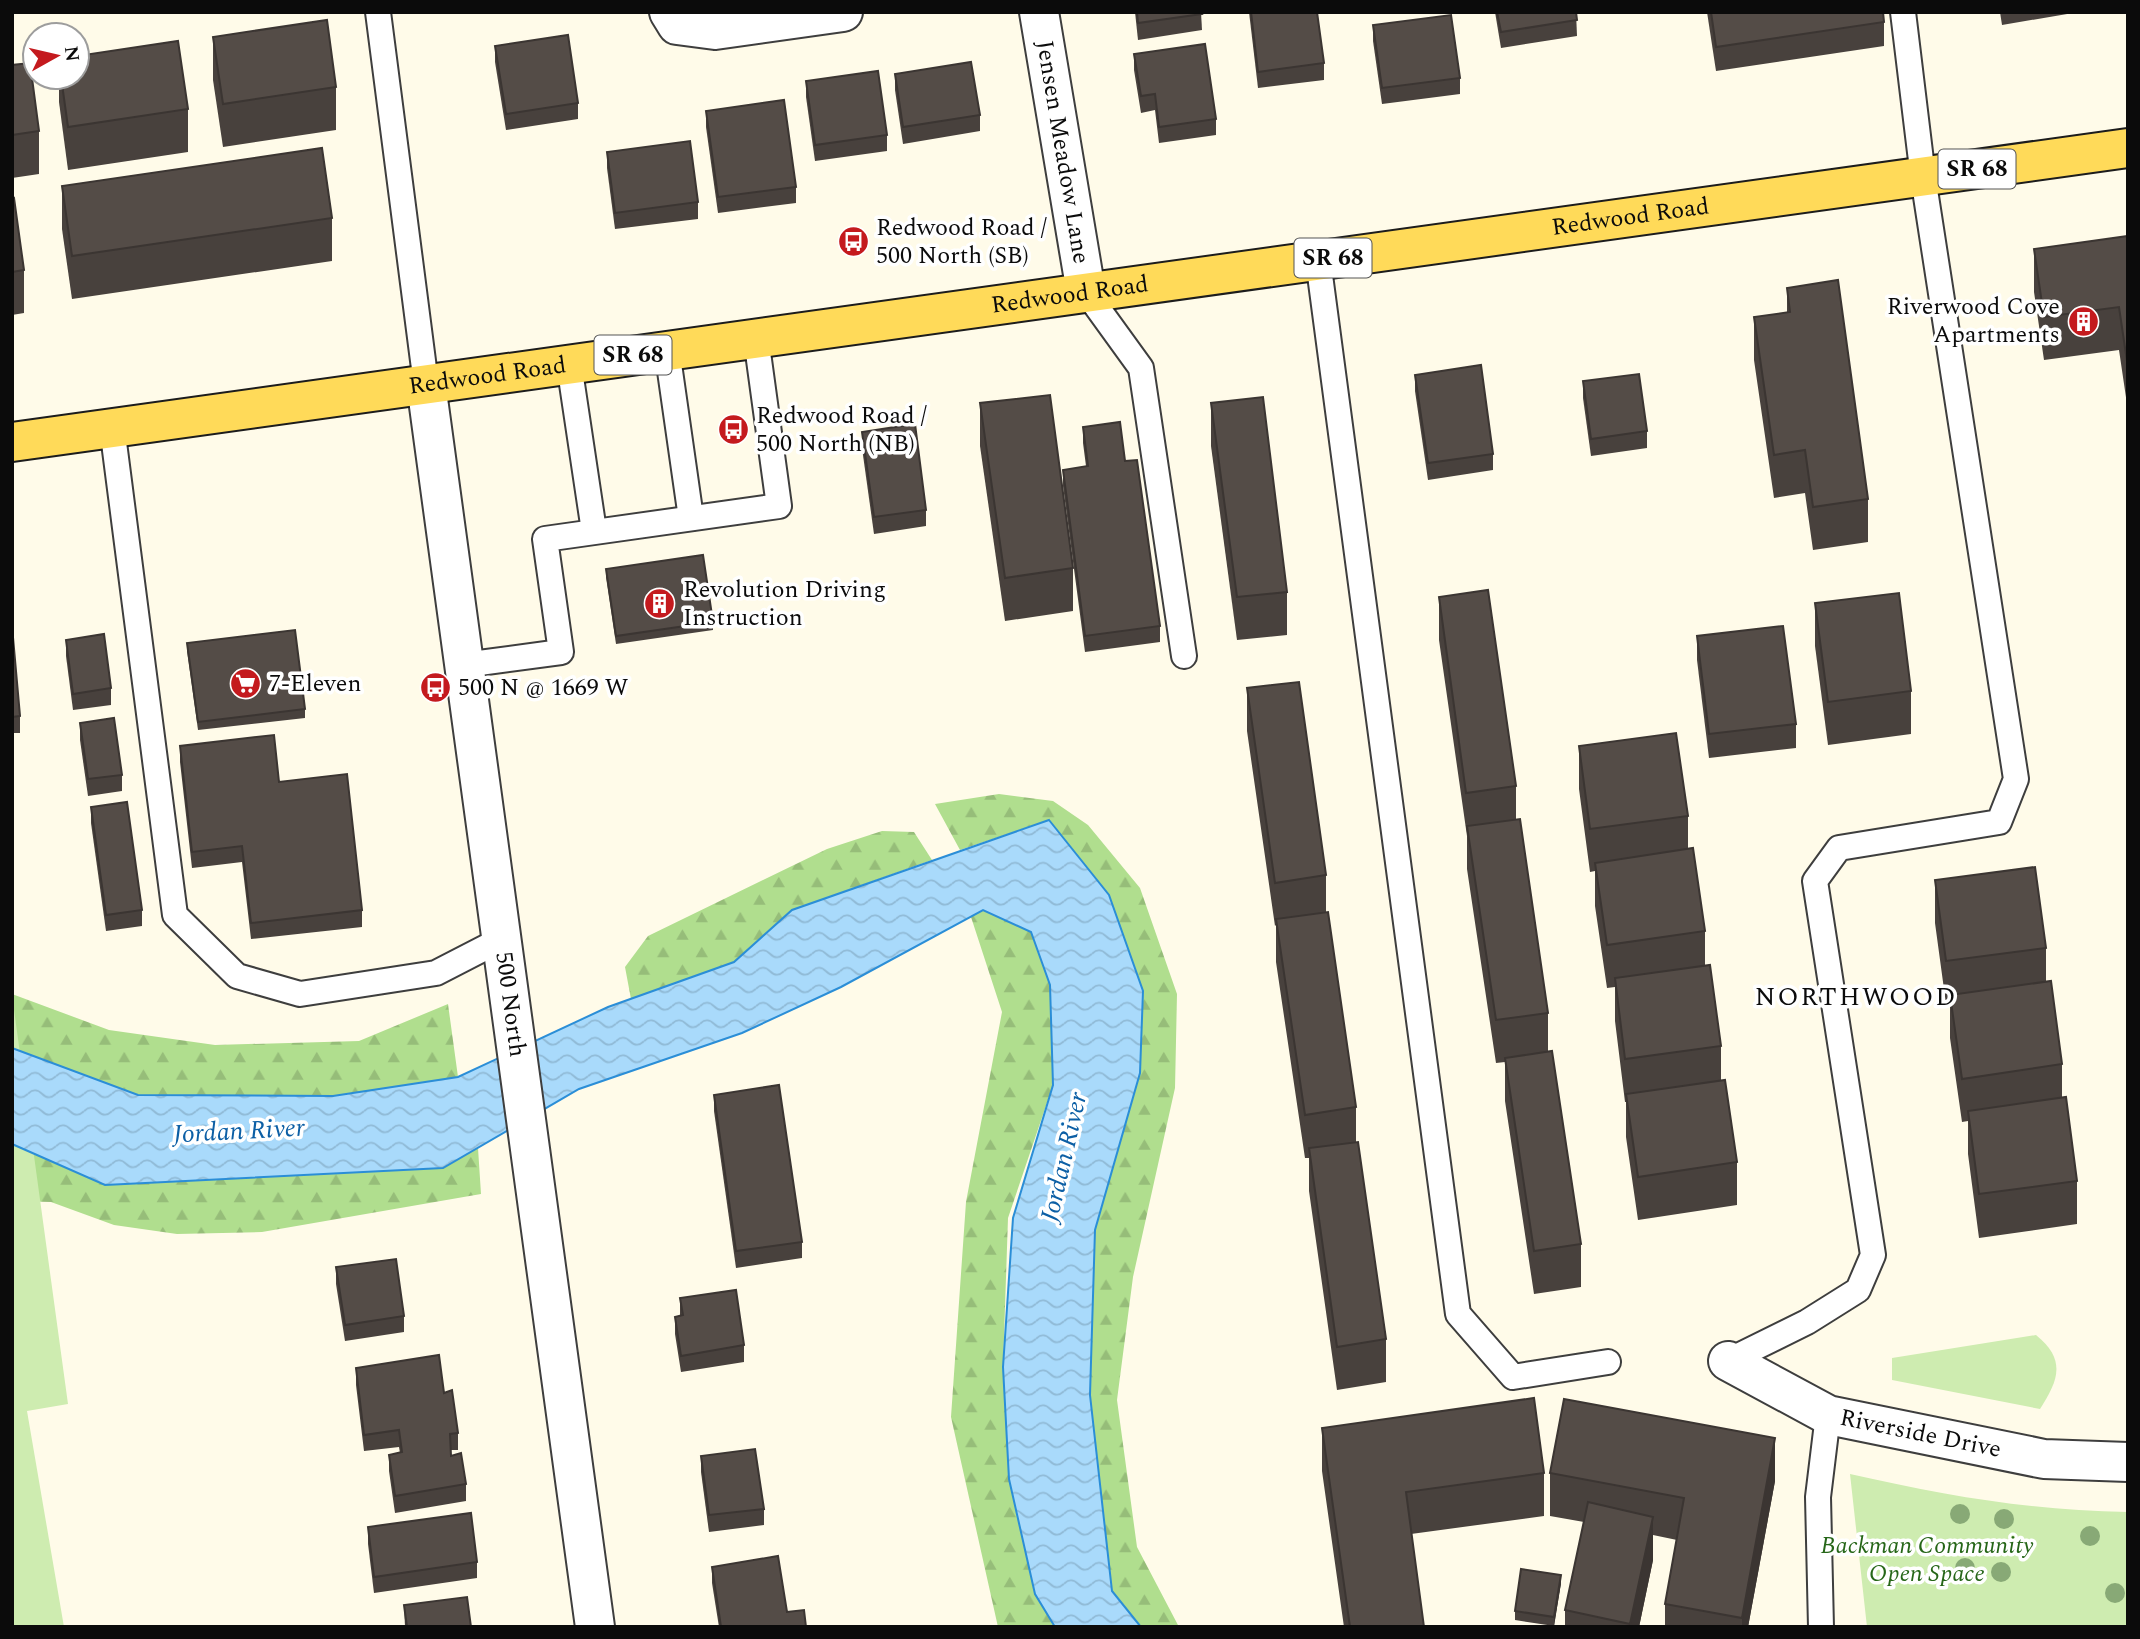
<svg xmlns="http://www.w3.org/2000/svg" width="2140" height="1639" viewBox="0 0 2140 1639" font-family="Spectral,serif">
<style>
.forest{fill:url(#forest-firs)}
.park{fill:#ceecb0}
.water{fill:url(#water-waves);stroke:#2b8ed7;stroke-width:2}
.lines{fill:none;stroke-linecap:round;stroke-linejoin:round}
.service-casing{stroke:#3e3e3e;stroke-width:28}
.minor-casing{stroke:#3e3e3e;stroke-width:42}
.primary-casing{stroke:#1c1c1c;stroke-width:42}
.service{stroke:#fff;stroke-width:24}
.minor{stroke:#fff;stroke-width:38}
.primary{stroke:#ffda59;stroke-width:38}
.tree{fill:#88a976}
.wall{fill:#48413d}
.shaded-wall{fill:#3b3532}
.building{fill:#544c47;stroke:#3b3532;stroke-width:2}
.labels{text-anchor:middle;dominant-baseline:central;stroke-width:7;stroke-linejoin:round;paint-order:stroke}
.shield{fill:#fff;stroke:#545454;stroke-width:2}
.shield-label{font-size:23px;font-weight:bold;fill:#0b0b0b}
.street-label{font-size:24px;fill:#0b0b0b;stroke:#fff}
.poi-label{font-size:24px;fill:#0b0b0b;stroke:#fff;text-anchor:start}
.park-label{font-size:24px;font-style:italic;fill:#266618;stroke:#fff}
.neighbourhood-label{font-size:26px;letter-spacing:2px;fill:#0b0b0b;stroke:#fff}
.water-label{font-size:26px;font-style:italic;fill:#0c5fa5;stroke:#fff}
</style>
<defs>
<pattern id="forest-firs" width="22" height="20" patternUnits="userSpaceOnUse" patternTransform="scale(1.75)"><rect width="22" height="20" fill="#b0de8e"/><path d="M5 1l3.5 6h-7zM16 11l3.5 6h-7z" fill="#96bd79"/></pattern>
<pattern id="water-waves" width="16" height="10" patternUnits="userSpaceOnUse" patternTransform="scale(1.75)"><rect width="16" height="10" fill="#a9dafb"/><path d="M0 5q4-4 8 0t8 0" fill="none" stroke="#90bad6"/></pattern>
</defs>
<rect width="100%" height="100%" fill="#fffbe9"/>
<!-- forest -->
<g class="forest">
<polygon points="999,794 1053,801 1088,825 1140,888 1177,994 1175,1088 1133,1277 1117,1400 1137,1547 1179,1627 1141,1627 1112,1591 1090,1395 1095,1230 1140,1073 1049,820 960,850 935,804"/>
<polygon points="882,831 914,832 932,860 792,910 735,962 631,999 625,967 648,936 827,849"/>
<polygon points="983,910 1031,932 1050,985 1053,1085 1008,1218 1003,1367 1009,1479 1035,1594 1055,1627 998,1627 951,1417 966,1202 1002,1012 971,917"/>
<polygon points="12,994 109,1030 215,1045 359,1041 448,1004 458,1077 333,1096 138,1095 12,1048"/>
<polygon points="12,1144 105,1185 443,1168 478,1148 481,1194 262,1232 177,1234 114,1225 51,1202 12,1201"/>
</g>
<!-- park -->
<g class="park">
<polygon points="12,995 68,1404 27,1411 64,1627 12,1627"/>
<path d="M2036,1335C2067,1360 2058,1381 2040,1409L1892,1380V1358Z"/>
<path d="M1850,1474C1947,1496 2028,1510 2128,1512V1627H1867Z"/>
</g>
<!-- water -->
<polygon class="water" points="1049,820 1109,895 1143,991 1140,1073 1095,1230 1090,1395 1112,1591 1141,1627 1055,1627 1035,1594 1009,1479 1003,1367 1013,1218 1053,1085 1050,985 1031,932 983,910 841,987 742,1033 579,1089 443,1168 105,1185 12,1144 12,1048 138,1095 333,1096 458,1077 608,1007 734,962 792,910"/>
<g class="lines">
<defs>
<g id="service">
<polyline points="378,12 426,384"/>
<polyline points="1318,260 1458,1314 1513,1377 1608,1362"/>
<polyline points="1086,292 1141,368 1184,656"/>
<polyline points="667,350 691,518"/>
<polyline points="569,364 594,531"/>
<polyline points="112,427 175,915 237,976 300,994 436,973 502,939"/>
<polyline points="464,665 561,652 545,539 779,506 756,338"/>
<polyline points="1728,1361 1807,1322 1858,1290 1873,1255 1815,881 1839,848 1999,822 2016,779 1923,177 1903,12"/>
<polyline points="1821,1627 1818,1497 1828,1415"/>
</g>
<g id="minor">
<polyline points="669,12 677,25 715,30 843,12"/>
<path id="s1" d="M1039,12L1086,292"/>
<path id="s2" d="M426,384L595,1627"/>
<path id="s3" d="M1728,1361L1828,1415L2044,1459L2128,1462"/>
</g>
<g id="primary">
<path id="s4" d="M12,442L2128,148"/>
</g>
</defs>
<!-- service casing -->
<use href="#service" class="service-casing"/>
<!-- minor casing -->
<use href="#minor" class="minor-casing"/>
<!-- primary casing -->
<use href="#primary" class="primary-casing"/>
<!-- service -->
<use href="#service" class="service"/>
<!-- minor -->
<use href="#minor" class="minor"/>
<!-- primary -->
<use href="#primary" class="primary"/>
</g>
<!-- trees -->
<g class="tree">
<circle cx="1960" cy="1514" r="10"/>
<circle cx="2004" cy="1519" r="10"/>
<circle cx="2090" cy="1536" r="10"/>
<circle cx="1965" cy="1568" r="10"/>
<circle cx="2001" cy="1572" r="10"/>
<circle cx="2115" cy="1593" r="10"/>
</g>
<!-- wall -->
<g class="wall">
<polygon points="1135,12 1201,12 1202,30 1138,40"/>
<polygon points="1249,12 1317,12 1324,63 1324,80 1258,88"/>
<polygon points="1495,12 1576,12 1577,36 1501,48"/>
<polygon points="1707,12 1883,12 1884,22 1884,46 1716,71"/>
<polygon points="2000,12 2073,12 2073,13 2002,25"/>
<polygon points="1373,25 1460,78 1460,94 1382,104 1373,41"/>
<polygon points="213,37 336,87 336,130 223,147 213,80"/>
<polygon points="495,46 578,103 578,119 506,130 495,62"/>
<polygon points="1134,54 1216,119 1216,135 1159,143 1155,110 1141,113 1134,70"/>
<polygon points="12,65 39,131 39,174 12,178"/>
<polygon points="895,74 980,115 980,131 903,144 895,90"/>
<polygon points="59,77 77,77 188,109 188,152 68,170 59,102"/>
<polygon points="806,81 887,135 887,151 815,161 806,97"/>
<polygon points="706,111 796,187 796,203 718,213 706,127"/>
<polygon points="607,152 698,202 698,219 615,229 607,168"/>
<polygon points="62,186 332,218 332,261 72,299 62,229"/>
<polygon points="12,199 24,270 24,313 12,315"/>
<polygon points="2128,236 2128,411 2119,350 2044,360 2034,292 2034,249"/>
<polygon points="1787,288 1868,499 1868,542 1813,550 1805,493 1774,498 1754,360 1754,317 1787,313"/>
<polygon points="1415,375 1493,454 1493,470 1428,480 1415,391"/>
<polygon points="1583,381 1647,431 1647,448 1591,456 1583,398"/>
<polygon points="980,403 1073,568 1073,611 1005,621 980,446"/>
<polygon points="1211,403 1287,592 1287,635 1237,640 1211,446"/>
<polygon points="1083,427 1125,461 1160,626 1160,642 1085,652 1063,486 1063,470 1086,466 1083,443"/>
<polygon points="862,432 926,510 926,526 874,534 862,448"/>
<polygon points="606,569 713,622 713,630 616,644 606,577"/>
<polygon points="1439,597 1516,786 1516,820 1548,1013 1548,1052 1581,1244 1581,1287 1534,1294 1505,1101 1505,1062 1496,1063 1467,869 1467,836 1439,640"/>
<polygon points="1815,603 1911,691 1911,734 1828,745 1815,646"/>
<polygon points="12,626 20,716 20,733 12,733"/>
<polygon points="1697,636 1796,724 1796,748 1709,758 1697,660"/>
<polygon points="66,640 111,688 111,705 73,710 66,656"/>
<polygon points="187,643 305,709 305,718 198,730 187,651"/>
<polygon points="1247,688 1326,875 1326,912 1356,1107 1356,1142 1386,1339 1386,1382 1337,1390 1309,1191 1309,1158 1305,1158 1276,962 1276,925 1275,926 1247,731"/>
<polygon points="80,723 122,775 122,791 88,796 80,740"/>
<polygon points="180,746 362,910 362,927 251,939 242,862 192,868 180,762"/>
<polygon points="1579,746 1688,816 1688,849 1705,931 1705,966 1721,1046 1721,1081 1737,1162 1737,1205 1638,1220 1626,1137 1626,1102 1625,1102 1615,1021 1615,987 1607,988 1595,906 1595,871 1590,872 1579,789"/>
<polygon points="91,807 142,910 142,926 106,931 91,823"/>
<polygon points="1935,880 2046,948 2046,981 2062,1064 2062,1098 2077,1181 2077,1224 1979,1238 1968,1154 1968,1121 1962,1122 1950,1038 1950,1004 1946,1004 1935,923"/>
<polygon points="714,1095 802,1242 802,1258 736,1268 714,1111"/>
<polygon points="336,1267 404,1316 404,1332 345,1341 336,1284"/>
<polygon points="680,1298 744,1345 744,1362 681,1372 675,1334 675,1317 680,1316"/>
<polygon points="356,1368 444,1393 458,1433 458,1450 451,1450 451,1456 466,1484 466,1501 395,1513 389,1471 389,1455 400,1453 399,1447 364,1451 356,1385"/>
<polygon points="1322,1428 1544,1473 1544,1516 1411,1534 1424,1627 1344,1627 1322,1471"/>
<polygon points="701,1456 764,1509 764,1525 709,1532 701,1472"/>
<polygon points="1550,1473 1775,1481 1748,1627 1665,1627 1665,1604 1677,1540 1653,1535 1653,1560 1639,1627 1565,1627 1565,1610 1584,1522 1550,1516"/>
<polygon points="368,1527 477,1562 477,1578 374,1593 368,1544"/>
<polygon points="712,1567 787,1612 806,1627 719,1627 712,1583"/>
<polygon points="1561,1583 1554,1626 1515,1620 1515,1611"/>
<polygon points="404,1605 471,1627 405,1627"/>
</g>
<!-- shaded-wall -->
<g class="shaded-wall">
<polygon points="1775,1438 1775,1481 1748,1627 1742,1627 1742,1618"/>
<polygon points="1653,1517 1653,1560 1639,1627 1630,1627"/>
<polygon points="1561,1575 1561,1583 1554,1626 1554,1617"/>
</g>
<!-- building -->
<g class="building">
<polygon points="1137,12 1201,12 1202,14 1138,23"/>
<polygon points="1251,12 1317,12 1324,63 1258,72"/>
<polygon points="1497,12 1576,12 1577,20 1501,32"/>
<polygon points="1711,12 1883,12 1884,22 1716,47"/>
<polygon points="1451,15 1460,78 1382,88 1373,25"/>
<polygon points="327,20 336,87 223,104 213,37"/>
<polygon points="568,35 578,103 506,114 495,46"/>
<polygon points="178,41 188,109 68,127 61,77 77,77 77,56"/>
<polygon points="1205,44 1216,119 1159,127 1155,94 1141,96 1134,54"/>
<polygon points="971,62 980,115 903,127 895,74"/>
<polygon points="30,63 39,131 12,135 12,65"/>
<polygon points="878,71 887,135 815,145 806,81"/>
<polygon points="784,100 796,187 718,197 706,111"/>
<polygon points="690,141 698,202 615,213 607,152"/>
<polygon points="322,148 332,218 72,256 62,186"/>
<polygon points="14,198 24,270 12,272 12,199"/>
<polygon points="2128,236 2128,368 2119,307 2044,317 2034,249"/>
<polygon points="1838,280 1868,499 1813,507 1805,450 1774,455 1754,317 1790,312 1787,288"/>
<polygon points="1481,365 1493,454 1428,463 1415,375"/>
<polygon points="1639,374 1647,431 1591,439 1583,381"/>
<polygon points="1050,395 1073,568 1005,578 980,403"/>
<polygon points="1263,397 1287,592 1237,597 1211,403"/>
<polygon points="1120,422 1125,461 1137,460 1160,626 1085,636 1063,470 1088,466 1083,427"/>
<polygon points="915,424 926,510 874,517 862,432"/>
<polygon points="703,555 713,622 616,636 606,569"/>
<polygon points="1488,590 1516,786 1466,793 1439,597"/>
<polygon points="1899,593 1911,691 1828,702 1815,603"/>
<polygon points="12,626 20,716 12,717"/>
<polygon points="1783,626 1796,724 1709,734 1697,636"/>
<polygon points="295,630 305,709 198,722 187,643"/>
<polygon points="104,634 111,688 73,694 66,640"/>
<polygon points="1299,682 1326,875 1275,883 1247,688"/>
<polygon points="114,718 122,775 88,779 80,723"/>
<polygon points="1676,733 1688,816 1590,829 1579,746"/>
<polygon points="274,735 279,782 347,774 362,910 251,923 242,846 192,852 180,746"/>
<polygon points="127,802 142,910 106,915 91,807"/>
<polygon points="1520,819 1548,1013 1496,1020 1467,826"/>
<polygon points="1693,848 1705,931 1607,945 1595,863"/>
<polygon points="2035,867 2046,948 1946,961 1935,880"/>
<polygon points="1328,912 1356,1107 1305,1115 1276,919"/>
<polygon points="1710,965 1721,1046 1625,1059 1615,978"/>
<polygon points="2051,981 2062,1064 1962,1079 1950,995"/>
<polygon points="1552,1051 1581,1244 1534,1251 1505,1058"/>
<polygon points="1725,1080 1737,1162 1638,1177 1626,1094"/>
<polygon points="779,1085 802,1242 736,1251 714,1095"/>
<polygon points="2066,1097 2077,1181 1979,1194 1968,1111"/>
<polygon points="1358,1142 1386,1339 1337,1347 1309,1148"/>
<polygon points="396,1259 404,1316 345,1325 336,1267"/>
<polygon points="736,1290 744,1345 681,1356 675,1317 683,1315 680,1298"/>
<polygon points="439,1355 444,1393 452,1390 458,1433 450,1434 451,1456 461,1453 466,1484 395,1496 389,1455 402,1452 399,1430 364,1435 356,1368"/>
<polygon points="1534,1398 1544,1473 1406,1492 1424,1627 1350,1627 1322,1428"/>
<polygon points="1564,1399 1775,1438 1742,1618 1665,1604 1684,1498 1550,1473"/>
<polygon points="755,1449 764,1509 709,1515 701,1456"/>
<polygon points="1588,1502 1653,1517 1630,1624 1565,1610"/>
<polygon points="471,1513 477,1562 374,1577 368,1527"/>
<polygon points="778,1556 787,1612 804,1610 806,1627 721,1627 712,1567"/>
<polygon points="1521,1569 1561,1575 1554,1617 1515,1611"/>
<polygon points="467,1597 471,1627 407,1627 404,1605"/>
</g>
<!-- icons -->
<defs>
<symbol id="bus-disc" viewBox="-11 -11 22 22"><circle r="9.5" fill="#c41a1e" stroke="#fff"/><path d="M-5-6H5V4H4V6H2V4H-2V6H-4V4H-5ZM-3.5-4V0h7V-4ZM-3.5 1.2v1.5H-2V1.2ZM2 1.2v1.5H3.5V1.2Z" fill="#fff"/></symbol>
<symbol id="building-disc" viewBox="-11 -11 22 22"><circle r="9.5" fill="#c41a1e" stroke="#fff"/><path d="M-4-6H4V6H1V3H-1V6H-4ZM-2.5-4.3h1.7v1.8h-1.7ZM.8-4.3h1.7v1.8H.8ZM-2.5-1h1.7V.8h-1.7ZM.8-1h1.7V.8H.8Z" fill="#fff"/></symbol>
<symbol id="supermarket-disc" viewBox="-11 -11 22 22"><circle r="9.5" fill="#c41a1e" stroke="#fff"/><path d="M-6-5.5h2.5l.6 2H6L4.5 2H-2.5L-4.4-4H-6ZM-1.5 3.2a1.3 1.3 0 1 0 .1 0ZM3 3.2a1.3 1.3 0 1 0 .1 0Z" fill="#fff"/></symbol>
</defs>
<g fill-rule="evenodd">
<use href="#bus-disc" x="836" y="224" width="35" height="35"/>
<use href="#building-disc" x="2066" y="304" width="35" height="35"/>
<use href="#bus-disc" x="716" y="412" width="35" height="35"/>
<use href="#building-disc" x="642" y="586" width="35" height="35"/>
<use href="#supermarket-disc" x="228" y="666" width="35" height="35"/>
<use href="#bus-disc" x="418" y="670" width="35" height="35"/>
</g>
<g class="labels">
<!-- shield labels -->
<g class="shield">
<rect x="1938.5" y="149.5" width="77" height="39" rx="5"/>
<rect x="1294.5" y="238.5" width="77" height="39" rx="5"/>
<rect x="594.5" y="335.5" width="77" height="39" rx="5"/>
</g>
<g class="shield-label">
<text x="1977" y="169">SR 68</text>
<text x="1333" y="258">SR 68</text>
<text x="633" y="355">SR 68</text>
</g>
<!-- street labels -->
<g class="street-label">
<text stroke="none"><textPath href="#s1" startOffset="142">Jensen Meadow Lane</textPath></text>
<text stroke="none"><textPath href="#s4" startOffset="1634">Redwood Road</textPath></text>
<text stroke="none"><textPath href="#s4" startOffset="1068">Redwood Road</textPath></text>
<text stroke="none"><textPath href="#s4" startOffset="480">Redwood Road</textPath></text>
<text stroke="none"><textPath href="#s2" startOffset="626">500 North</textPath></text>
<text stroke="none"><textPath href="#s3" startOffset="208">Riverside Drive</textPath></text>
</g>
<!-- poi labels -->
<g class="poi-label">
<text x="876" y="228">Redwood Road /<tspan x="876" dy="28">500 North (SB)</tspan></text>
<text x="2060" y="307" text-anchor="end">Riverwood Cove<tspan x="2060" dy="28">Apartments</tspan></text>
<text x="756" y="416">Redwood Road /<tspan x="756" dy="28">500 North (NB)</tspan></text>
<text x="683" y="590">Revolution Driving<tspan x="683" dy="28">Instruction</tspan></text>
<text x="269" y="684">7-Eleven</text>
<text x="458" y="688">500 N @ 1669 W</text>
</g>
<!-- park labels -->
<g class="park-label">
<text x="1927" y="1546">Backman Community<tspan x="1927" dy="28">Open Space</tspan></text>
</g>
<!-- neighbourhood labels -->
<g class="neighbourhood-label">
<text x="1856" y="997">NORTHWOOD</text>
</g>
<!-- water labels -->
<g class="water-label">
<text transform="translate(239 1131) rotate(-3)">Jordan River</text>
<text transform="translate(1064 1157) rotate(-77)">Jordan River</text>
</g>
</g>
<!-- border -->
<rect width="2140" height="1639" fill="none" stroke="#0b0b0b" stroke-width="28"/>
<!-- north arrow -->
<g transform="translate(56 56) rotate(82)"><circle r="33" fill="#ffffff" stroke="#9d9d9d" stroke-width="2"/>
<path d="M0-5L12 26L0 18L-12 26Z" fill="#c41a1e"/>
<text y="-10" font-size="19" font-weight="bold" text-anchor="middle" fill="#0b0b0b">N</text>
</g>
</svg>
